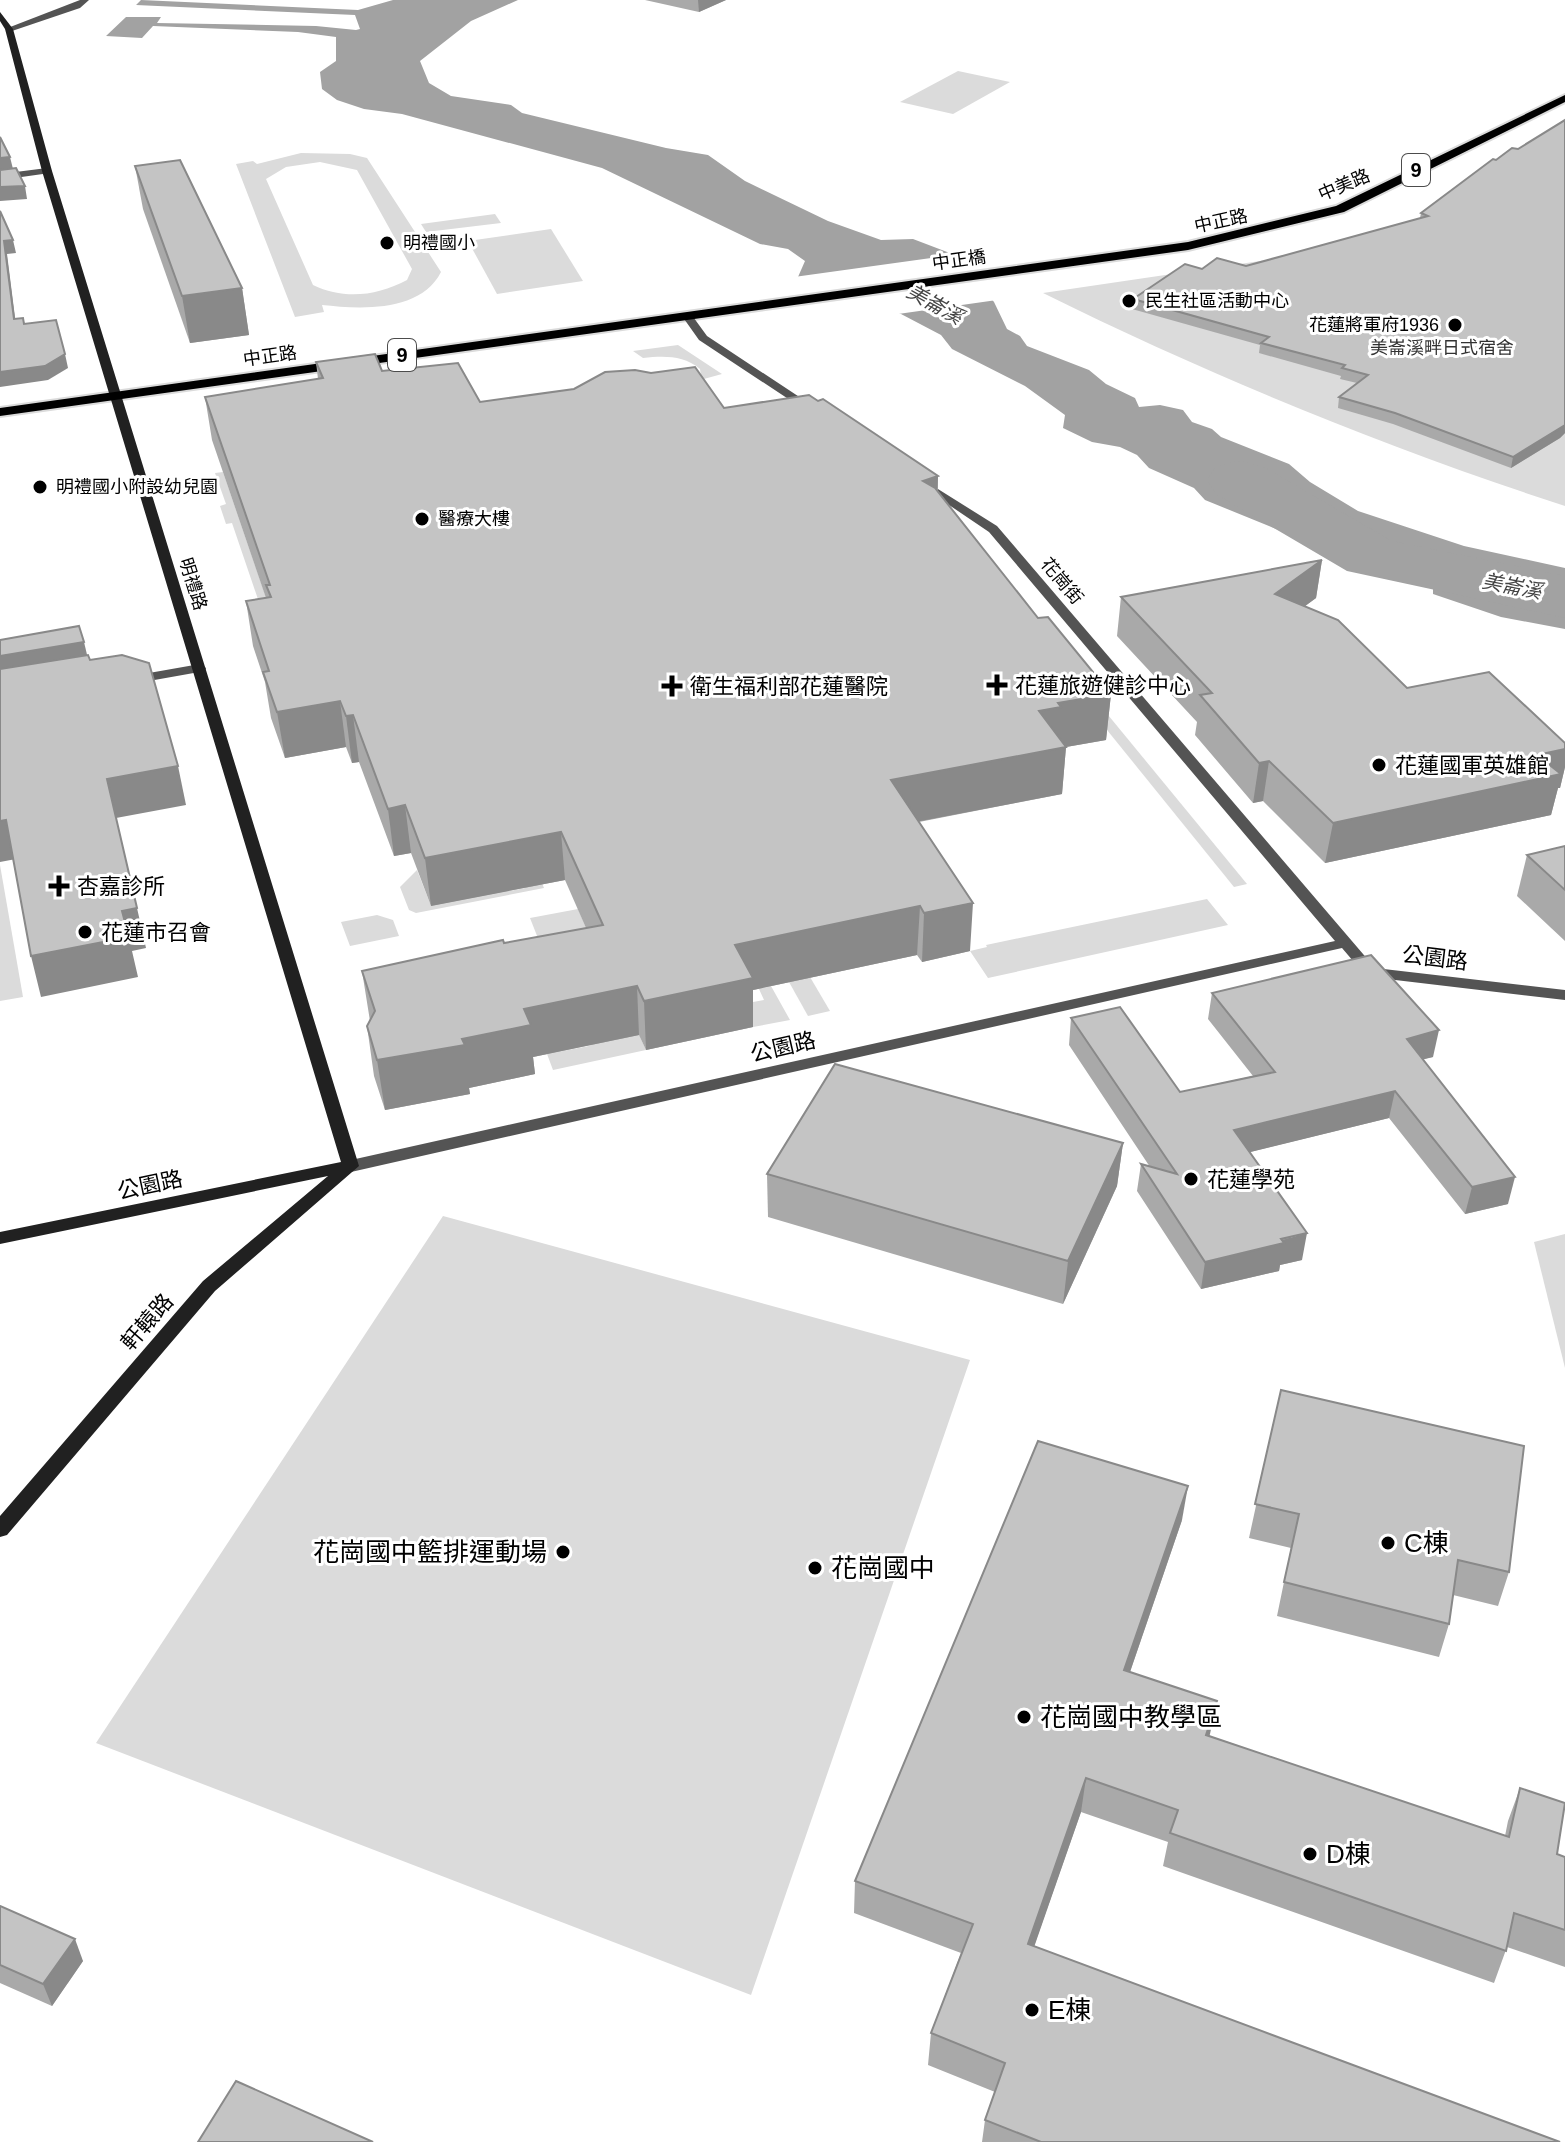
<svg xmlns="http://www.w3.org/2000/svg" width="1565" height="2142" viewBox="0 0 1565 2142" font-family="Helvetica,'Noto Sans TC',sans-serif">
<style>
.green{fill:#dbdbdb;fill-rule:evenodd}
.water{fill:#a2a2a2}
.pier{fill:#fff}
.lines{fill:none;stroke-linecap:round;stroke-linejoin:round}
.river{fill:#a2a2a2;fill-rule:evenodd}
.primary-casing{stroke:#dbdbdb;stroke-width:4}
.street{fill:#545454;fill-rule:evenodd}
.secondary{fill:#212121;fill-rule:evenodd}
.primary{fill:#000;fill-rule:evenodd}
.wall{fill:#a9a9a9}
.shaded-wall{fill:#898989}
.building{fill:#c4c4c4;stroke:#898989;stroke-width:2}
.poi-dot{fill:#000;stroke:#fff;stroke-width:3}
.labels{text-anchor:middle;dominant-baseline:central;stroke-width:6;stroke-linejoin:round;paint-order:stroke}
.far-street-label{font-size:18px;fill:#000;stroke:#fff}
.far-poi-label{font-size:18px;fill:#000;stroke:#fff;text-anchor:start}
.far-park-label{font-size:18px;fill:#323232;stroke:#fff}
.shield{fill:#fff;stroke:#4c4c4c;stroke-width:2}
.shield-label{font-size:20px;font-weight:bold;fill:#000}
.far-water-label{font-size:20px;font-style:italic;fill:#434343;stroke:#fff}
.poi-label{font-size:22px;fill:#000;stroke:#fff;text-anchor:start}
.street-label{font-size:22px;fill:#000;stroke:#fff}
.near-poi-label{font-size:26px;fill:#000;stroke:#fff;text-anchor:start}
</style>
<rect width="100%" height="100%" fill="#fff"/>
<!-- green -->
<g class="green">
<polygon points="958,71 1010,82 953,114 900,102"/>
<path d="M301,153L350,154L367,158L441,272C420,313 360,309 322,305L324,312L295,317L236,164L253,161L257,164ZM320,162L357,170L412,269L407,280C377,296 344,300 313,285L266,179L286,167Z"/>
<polygon points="495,214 501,223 426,232 421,224"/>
<polygon points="551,229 583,281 497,294 468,241"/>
<path d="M1341,249L1565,305V506C1386,448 1211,376 1043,293Z"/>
<path d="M678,345L722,374L653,393L503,416L494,398L506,415L701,376L700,369C683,355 664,356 643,358L633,351Z"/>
<polygon points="223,472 269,606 262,611 232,523 226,524 220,506 226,504 215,473"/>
<polygon points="1076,676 1247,884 1234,887 1065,678"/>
<polygon points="531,856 544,888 416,913 409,910 400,887 417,870 431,906 525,888"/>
<polygon points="0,865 23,997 0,1001"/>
<polygon points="1207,899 1228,925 988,978 970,951 987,947 986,945"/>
<polygon points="578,909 592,942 543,951 530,918"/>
<polygon points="377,915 393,920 399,936 350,946 341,922"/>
<polygon points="810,977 830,1011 808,1016 789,982"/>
<polygon points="771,986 790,1020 753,1027 742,1004 764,1000 759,989"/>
<polygon points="631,1017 646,1050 553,1070 547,1054 589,1046"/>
<polygon points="443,1216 970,1360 751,1995 96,1743"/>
<polygon points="1565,1234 1565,1368 1534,1242"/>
</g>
<!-- water -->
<polygon class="water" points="141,0 358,10 393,0 518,0 471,21 420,61 429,83 451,96 511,105 522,113 666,148 708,155 745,181 828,221 881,240 913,239 955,255 994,302 1007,329 1020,336 1027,346 1089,370 1106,384 1135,398 1139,407 1160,405 1183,410 1192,422 1212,429 1221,437 1289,464 1310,482 1358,511 1464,546 1565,568 1565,629 1501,617 1433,594 1433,585 1426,577 1412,576 1396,580 1372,566 1360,545 1296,537 1205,500 1194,488 1149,468 1137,455 1120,447 1092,442 1063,428 1065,415 1025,386 952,349 941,335 901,314 798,277 805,261 788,249 760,244 602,168 402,114 364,109 337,100 322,89 320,72 336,61 336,37 298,32 153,26 142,38 106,36 126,17 161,17 157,23 316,26 356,30 360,29 355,15 136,5"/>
<!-- pier -->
<polygon class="pier" points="960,254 997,300 891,315 794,277"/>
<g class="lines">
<!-- river -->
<polygon class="river" points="1239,461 1262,466 1392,541 1565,576 1565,618 1347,571 1216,494 1207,480 1216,466"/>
<defs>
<polygon id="primary" points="1565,95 1565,102 1344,212 1188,250 0,416 0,408 1188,242 1336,206"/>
</defs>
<!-- primary casing -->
<use href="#primary" class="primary-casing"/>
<!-- street -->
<g class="street">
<polygon points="80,0 89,0 80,8 12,31 5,29"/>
<polygon points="47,168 52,171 50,173 0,180 0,174"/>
<polygon points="683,314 691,314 707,336 813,406 813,410 805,410 699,340 682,316"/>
<polygon points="922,479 997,526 1375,968 1565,990 1565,1000 1370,977 1365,975 1342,948 351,1172 345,1170 343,1166 351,1160 1335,941 989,532 918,484 918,480"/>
<polygon points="200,664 206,668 205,671 132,684 125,680 132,676"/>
</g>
<!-- secondary -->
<polygon class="secondary" points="0,12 13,29 52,171 359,1166 215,1291 7,1535 0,1537 0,1516 203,1281 328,1176 0,1244 0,1232 341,1162 42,171 5,29 0,21"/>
<!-- primary -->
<use href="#primary" class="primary"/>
</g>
<!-- wall -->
<g class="wall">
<polygon points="645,0 726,0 699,12"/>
<polygon points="1565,120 1565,433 1560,438 1511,468 1393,424 1338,408 1339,397 1357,383 1340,379 1341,376 1259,353 1260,345 1132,309 1133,299 1202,269 1246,266 1420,218 1421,213 1496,160 1518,149"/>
<polygon points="135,166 242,288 249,335 190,343 143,209"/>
<polygon points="316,362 382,371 480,402 724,408 938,476 938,491 1038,618 1111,694 1106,740 1066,747 1062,794 919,822 970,951 922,962 917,955 753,990 753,1027 646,1050 639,1035 533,1057 535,1074 469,1088 470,1094 385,1110 374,1076 367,1026 370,1021 362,971 586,928 565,880 431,906 411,853 394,856 359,762 352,763 346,747 285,758 271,718 265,682 253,646 246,601 266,598 212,440 205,397 318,379"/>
<polygon points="1322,560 1316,598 1305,606 1407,688 1565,743 1565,767 1560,788 1558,788 1551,815 1325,863 1263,801 1253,803 1195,735 1197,722 1117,636 1121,597"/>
<polygon points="1565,846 1565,941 1517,896 1527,855"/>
<polygon points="1212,993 1433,1057 1423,1059 1508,1204 1465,1214 1389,1118 1250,1152 1302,1260 1280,1265 1279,1271 1201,1289 1137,1191 1141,1164 1150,1167 1069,1045 1071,1018 1180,1092 1253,1076 1208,1019"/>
<polygon points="1123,1143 1117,1186 1063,1304 768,1217 767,1174"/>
<polygon points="1281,1390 1509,1572 1498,1606 1453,1595 1449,1624 1439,1657 1277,1616 1291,1548 1249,1538"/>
<polygon points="1182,1520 1130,1672 1210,1736 1505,1836 1508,1821 1520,1788 1557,1854 1565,1857 1565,1967 1507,1947 1494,1983 1163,1866 1168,1842 1081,1812 1034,1946 1560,2142 982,2142 985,2120 995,2092 928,2065 931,2033 961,1953 854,1913 855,1881"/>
<polygon points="0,1906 83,1961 52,2006 0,1983"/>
</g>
<!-- shaded-wall -->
<g class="shaded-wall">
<polygon points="698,0 726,0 699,12"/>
<polygon points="10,157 13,169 0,172 0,158"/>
<polygon points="25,186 27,199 0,201 0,187"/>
<polygon points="13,240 16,253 7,254 17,333 14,319 4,241"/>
<polygon points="242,288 249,335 190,343 182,296"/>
<polygon points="65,354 68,368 48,380 0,387 0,372"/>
<polygon points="1565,425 1565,433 1560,438 1511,468 1513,457"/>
<polygon points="938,476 936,519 923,481"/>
<polygon points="1322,560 1316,598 1270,632 1275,594"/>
<polygon points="84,642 93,680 0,696 0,656"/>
<polygon points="1111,694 1106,740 1066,747 1062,794 889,827 891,780 1058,703"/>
<polygon points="340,701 346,747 285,758 277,712"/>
<polygon points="353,715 359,762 352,763 346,716"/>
<polygon points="1565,749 1565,767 1560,788 1558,788 1551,815 1325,863 1333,823 1537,755"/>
<polygon points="1269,761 1263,801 1253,803 1259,763"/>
<polygon points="178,766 186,805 116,818 107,779"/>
<polygon points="405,805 411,853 394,856 388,809"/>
<polygon points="6,820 16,859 0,862 0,821"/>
<polygon points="561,832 565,880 431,906 425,858"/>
<polygon points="973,903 970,951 922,962 924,913"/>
<polygon points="920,906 917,955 753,990 753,1027 646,1050 644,1001 735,945"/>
<polygon points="137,908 146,948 132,951 138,977 41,997 31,956 122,911"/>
<polygon points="637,986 639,1035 533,1057 535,1074 469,1088 470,1094 385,1110 377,1060 524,1009"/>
<polygon points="1439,1030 1433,1057 1401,1065 1407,1039"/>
<polygon points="1395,1091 1389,1118 1230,1157 1234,1130"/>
<polygon points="1123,1143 1117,1186 1063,1304 1068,1261"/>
<polygon points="1515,1177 1508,1204 1465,1214 1472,1187"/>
<polygon points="1307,1233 1302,1260 1280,1265 1279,1271 1201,1289 1205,1262"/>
<polygon points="1188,1486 1182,1520 1119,1704 1124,1670"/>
<polygon points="1217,1701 1210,1734 1199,1768 1206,1735"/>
<polygon points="1086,1778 1081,1812 1024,1976 1028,1944"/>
<polygon points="75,1939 83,1961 52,2006 43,1984"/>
</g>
<!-- building -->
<g class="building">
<polygon points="1565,120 1565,425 1513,457 1395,413 1339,397 1368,375 1342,368 1345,365 1261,343 1269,337 1133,299 1185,264 1202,269 1217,258 1246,266 1428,216 1421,213 1493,159 1496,160 1512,148 1518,149"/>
<polygon points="0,137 10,157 0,158"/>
<polygon points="180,160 242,288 182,296 135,166"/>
<polygon points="16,168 25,186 0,187 0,170"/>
<polygon points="0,211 13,240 4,241 14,319 23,318 24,324 56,320 65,354 45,366 0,372"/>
<polygon points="375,354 382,371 458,363 480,402 574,389 605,372 635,370 651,373 695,367 724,408 809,395 818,401 823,399 938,476 923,481 935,488 1038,618 1048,617 1111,694 1058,703 1061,707 1039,711 1066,747 891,780 973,903 924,913 920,906 735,945 753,978 644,1001 637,986 524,1009 531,1025 462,1039 465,1045 377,1060 367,1026 375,1011 362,971 503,940 504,943 603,925 561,832 425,858 405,805 388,809 353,715 346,716 340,701 277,712 263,672 269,671 246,601 271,597 266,585 270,585 205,397 323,378 316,362"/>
<polygon points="1322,560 1275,594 1338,620 1407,688 1489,672 1565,743 1565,749 1537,755 1561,774 1333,823 1269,761 1259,763 1200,695 1212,693 1121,597"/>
<polygon points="79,626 84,642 0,656 0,640"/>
<polygon points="88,655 90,660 122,655 149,663 178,766 107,779 137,908 122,911 129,937 31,956 6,820 0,821 0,669"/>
<polygon points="1565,846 1565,890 1527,855"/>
<polygon points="1371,955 1439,1030 1407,1039 1515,1177 1472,1187 1395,1091 1234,1130 1307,1233 1281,1239 1284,1243 1205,1262 1141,1164 1177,1174 1071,1018 1120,1007 1180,1092 1275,1072 1212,993"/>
<polygon points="835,1064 1123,1143 1068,1261 767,1174"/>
<polygon points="1281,1390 1524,1446 1509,1572 1458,1560 1449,1624 1284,1582 1299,1514 1255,1504"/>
<polygon points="1038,1441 1188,1486 1124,1670 1217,1701 1206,1735 1509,1837 1520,1788 1565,1803 1557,1854 1565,1857 1565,1930 1514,1913 1506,1951 1170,1833 1178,1810 1086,1778 1028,1944 1560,2142 1041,2142 985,2120 1005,2063 931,2033 973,1924 855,1881"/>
<polygon points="0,1906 75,1939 43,1984 0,1965"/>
<polygon points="236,2081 373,2142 198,2142"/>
</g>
<!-- markers -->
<g class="poi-dot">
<circle cx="387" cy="243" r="8"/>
<circle cx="1129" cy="301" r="8"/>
<circle cx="1455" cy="325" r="8"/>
<circle cx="40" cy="487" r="8"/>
<circle cx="422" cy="519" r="8"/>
<path d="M993 673h8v8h8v8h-8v8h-8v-8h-8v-8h8z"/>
<path d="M668 674h8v8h8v8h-8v8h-8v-8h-8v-8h8z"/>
<circle cx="1379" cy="765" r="8"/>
<path d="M55 874h8v8h8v8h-8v8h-8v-8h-8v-8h8z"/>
<circle cx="85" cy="932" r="8"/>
<circle cx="1191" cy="1179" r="8"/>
<circle cx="1388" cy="1543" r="8"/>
<circle cx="563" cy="1552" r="8"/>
<circle cx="815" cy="1568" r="8"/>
<circle cx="1024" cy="1717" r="8"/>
<circle cx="1310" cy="1854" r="8"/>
<circle cx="1032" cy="2010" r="8"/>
</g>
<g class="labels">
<!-- far-street labels -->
<g class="far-street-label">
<text transform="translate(1344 185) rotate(-23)">中美路</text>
<text transform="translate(1221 221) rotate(-12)">中正路</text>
<text transform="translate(959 260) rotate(-8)">中正橋</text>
<text transform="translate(270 356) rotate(-8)">中正路</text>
<text transform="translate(1062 581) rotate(50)">花崗街</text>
<text transform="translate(193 584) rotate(73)">明禮路</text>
</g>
<!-- far-poi labels -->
<g class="far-poi-label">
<text x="403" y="243">明禮國小</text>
<text x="1145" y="301">民生社區活動中心</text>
<text x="1439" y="325" text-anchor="end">花蓮將軍府1936</text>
<text x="56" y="487">明禮國小附設幼兒園</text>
<text x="438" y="519">醫療大樓</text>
</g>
<!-- far-park labels -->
<g class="far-park-label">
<text x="1442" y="348">美崙溪畔日式宿舍</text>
</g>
<!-- shield labels -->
<g class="shield">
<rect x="1402" y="154" width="28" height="32" rx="6"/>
<rect x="388" y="339" width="28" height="32" rx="6"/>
</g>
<g class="shield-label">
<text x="1416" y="170">9</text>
<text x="402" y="355">9</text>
</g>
<!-- far-water labels -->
<g class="far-water-label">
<text transform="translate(935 304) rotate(29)">美崙溪</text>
<text transform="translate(1512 586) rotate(11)">美崙溪</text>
</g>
<!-- poi labels -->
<g class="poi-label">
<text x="1015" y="685">花蓮旅遊健診中心</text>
<text x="690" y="686">衛生福利部花蓮醫院</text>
<text x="1395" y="765">花蓮國軍英雄館</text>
<text x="77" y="886">杏嘉診所</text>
<text x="101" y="932">花蓮市召會</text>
<text x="1207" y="1179">花蓮學苑</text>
</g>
<!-- street labels -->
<g class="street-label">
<text transform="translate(1435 958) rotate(7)">公園路</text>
<text transform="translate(783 1047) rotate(-13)">公園路</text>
<text transform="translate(150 1185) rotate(-12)">公園路</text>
<text transform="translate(147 1322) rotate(-49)">軒轅路</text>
</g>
<!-- near-poi labels -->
<g class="near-poi-label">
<text x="1404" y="1543">C棟</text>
<text x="547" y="1552" text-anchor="end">花崗國中籃排運動場</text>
<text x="831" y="1568">花崗國中</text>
<text x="1040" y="1717">花崗國中教學區</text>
<text x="1326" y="1854">D棟</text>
<text x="1048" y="2010">E棟</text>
</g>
</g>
</svg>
